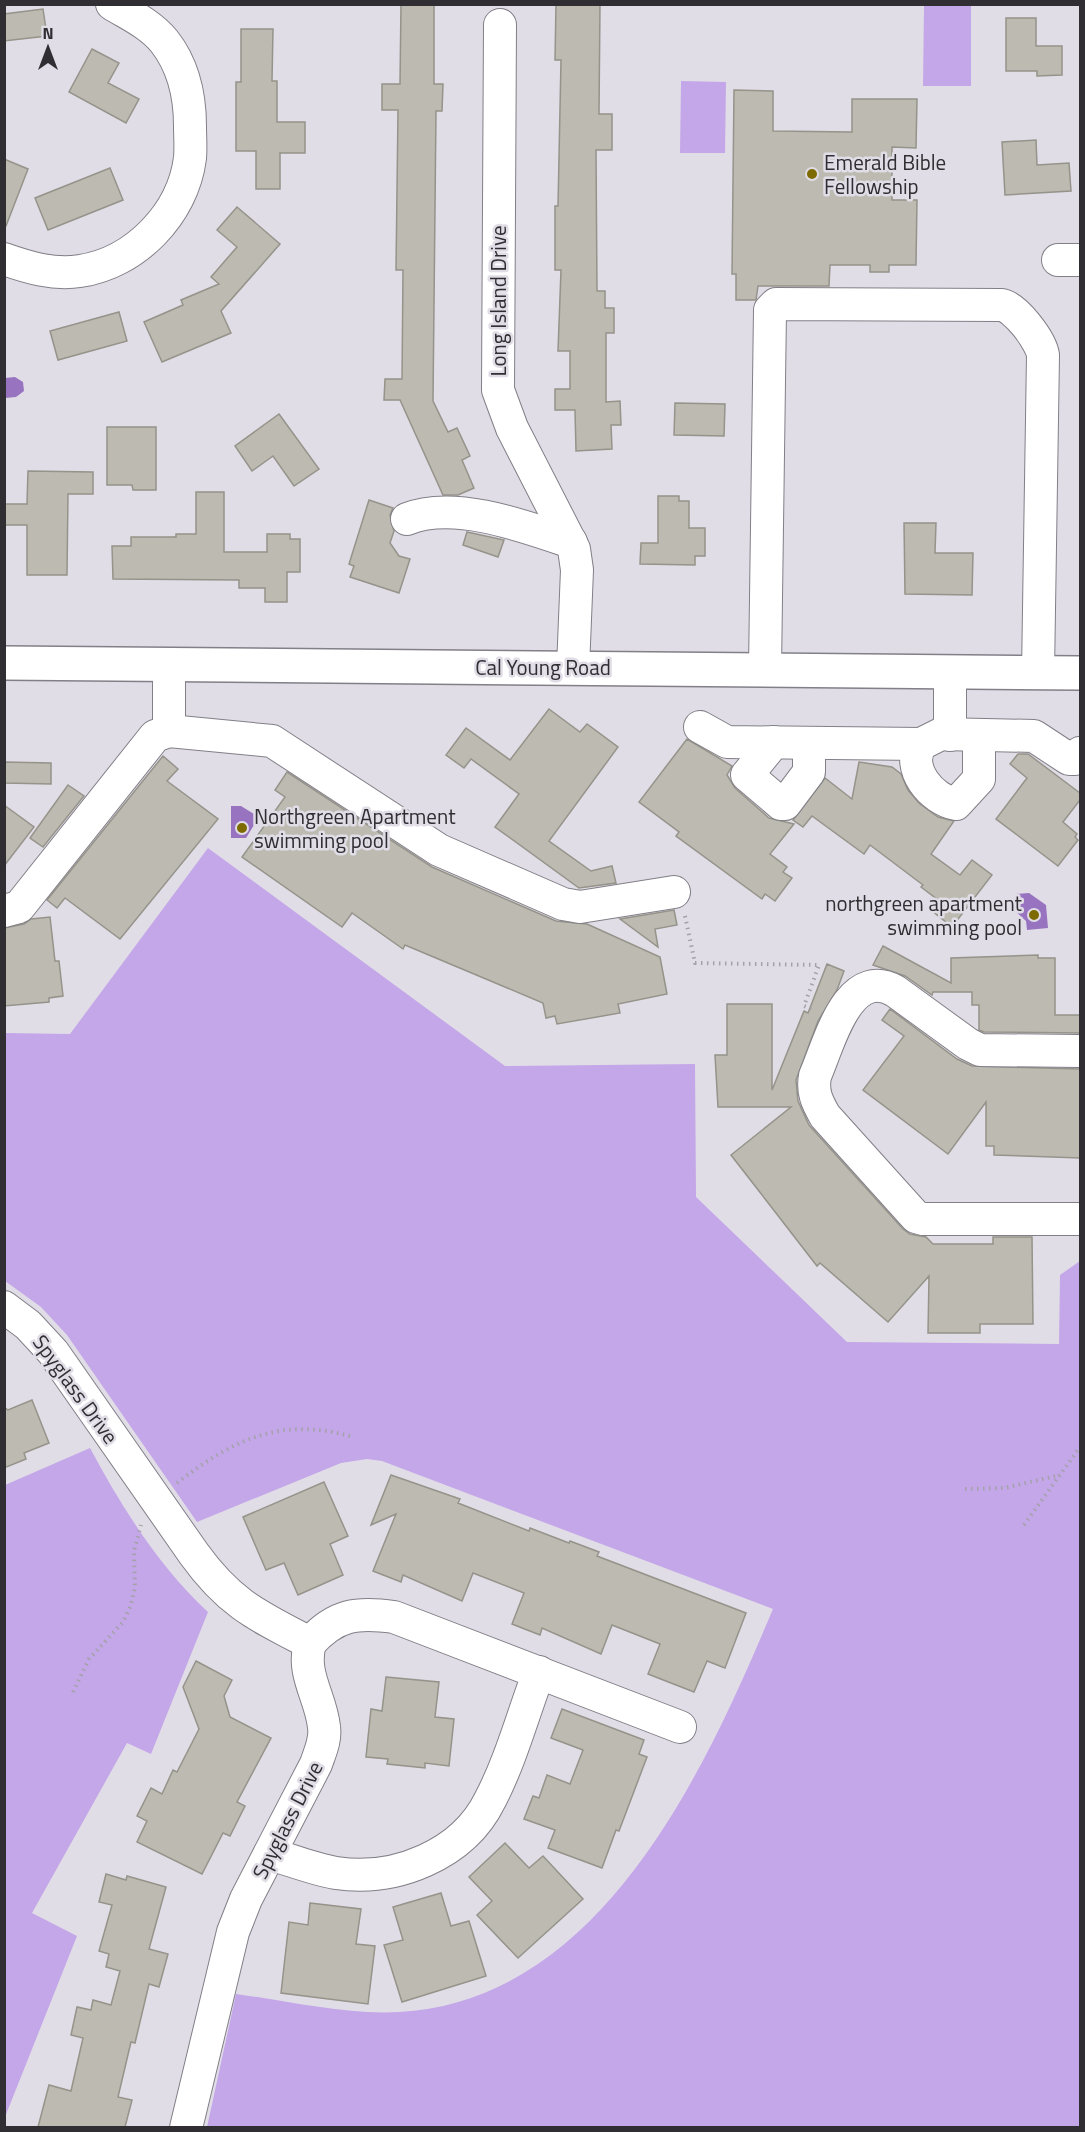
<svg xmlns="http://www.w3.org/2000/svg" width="1085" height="2132" viewBox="0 0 1085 2132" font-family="'Titillium Web',sans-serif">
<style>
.green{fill:#c4a7e8}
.water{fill:#9874c0}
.building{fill:#bcbab1;stroke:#95938a;stroke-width:1.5}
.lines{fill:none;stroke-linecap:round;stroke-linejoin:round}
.minor-casing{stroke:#827f87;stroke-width:34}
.major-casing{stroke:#827f87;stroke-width:36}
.path{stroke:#a5a1a9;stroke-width:4;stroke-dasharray:1.5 4.5;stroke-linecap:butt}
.minor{stroke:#fff;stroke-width:32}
.major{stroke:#fff;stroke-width:33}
.poi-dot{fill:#7d6a01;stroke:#e1dde7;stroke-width:2}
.labels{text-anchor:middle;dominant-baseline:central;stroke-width:5;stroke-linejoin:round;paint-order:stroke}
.poi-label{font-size:21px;fill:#302e32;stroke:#e1dde7;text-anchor:start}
.street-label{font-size:21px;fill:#302e32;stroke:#e1dde7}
</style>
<rect width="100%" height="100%" fill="#e1dde7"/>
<!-- green -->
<g class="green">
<polygon points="924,5 971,5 971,86 923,86"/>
<polygon points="681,81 726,82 725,153 680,153"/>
<path d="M208,848L505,1066L695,1064L696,1197L847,1342L1059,1344L1060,1275L1080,1261V2127H207L236,1994C289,2001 345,2015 399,2012C602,2001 705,1770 773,1609L382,1461L367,1459L341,1463L197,1522L67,1335L41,1307L5,1281V1033L70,1034Z"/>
<path d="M90,1448C121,1506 159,1567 208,1612L151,1754L127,1743L32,1913L77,1936L5,2117V1485Z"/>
</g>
<!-- water -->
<g class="water">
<polygon points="15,377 23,382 24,391 16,397 5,398 5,378"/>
<polygon points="231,806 241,806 259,817 246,838 231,838"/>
<polygon points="1029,893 1046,905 1048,928 1027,930 1026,921 1014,910 1016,894"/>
</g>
<!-- building -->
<g class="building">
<polygon points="401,4 434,4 434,84 443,84 442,111 436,111 433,401 448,432 457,428 470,456 462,460 474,488 458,495 443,495 400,400 384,400 385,379 402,379 403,270 396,270 398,110 382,110 382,84 400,84"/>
<polygon points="556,4 600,4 599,114 612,114 612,150 596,150 597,291 605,291 605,308 614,308 614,333 606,333 606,402 620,401 621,425 611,425 612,449 576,451 575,410 555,410 555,389 570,389 570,351 558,351 561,270 555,270 555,206 558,206 561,60 555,60"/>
<polygon points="43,9 47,36 4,41 4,14"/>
<polygon points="1006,18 1036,18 1036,46 1062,46 1062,75 1037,76 1037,71 1006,71"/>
<polygon points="241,29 273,29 272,81 277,81 277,122 305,122 305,153 280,153 280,189 256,189 256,151 236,151 236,82 241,82"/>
<polygon points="92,49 119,63 108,83 139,99 126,123 69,92"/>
<polygon points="734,90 773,91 773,131 852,132 852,99 917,99 916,148 892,147 892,200 917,200 916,265 889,265 889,272 870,272 870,265 830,265 829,286 758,286 756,300 736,300 736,274 732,274"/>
<polygon points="1036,140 1037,165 1069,163 1071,191 1005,195 1002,142"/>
<polygon points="4,159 28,169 6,226 4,226"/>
<polygon points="110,168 123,200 48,230 35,198"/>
<polygon points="237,207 280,244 221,311 231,333 162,362 144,322 183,305 181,300 219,284 211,277 237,247 217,230"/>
<polygon points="119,312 127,341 58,360 50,331"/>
<polygon points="675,403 725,404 724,436 674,435"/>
<polygon points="279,414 319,469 294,486 273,456 252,471 235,446"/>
<polygon points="107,427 156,427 156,490 133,490 132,485 107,485"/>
<polygon points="28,471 93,472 93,494 68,494 67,575 27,575 27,525 4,525 4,504 27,504"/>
<polygon points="196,492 224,492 224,552 267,552 267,534 290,534 290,539 300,539 300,572 287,572 287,602 265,602 265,588 239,588 239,580 113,579 112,546 131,546 131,537 176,537 176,534 196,534"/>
<polygon points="658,496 679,496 679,501 689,501 689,528 705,528 705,556 695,556 695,565 640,564 641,543 658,543"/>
<polygon points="369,500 393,508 390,515 394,531 390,543 399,556 410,559 399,593 350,577 354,566 349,564"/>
<polygon points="904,523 936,523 935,553 973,553 972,595 905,594"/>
<polygon points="467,532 504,540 498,557 463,545"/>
<polygon points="549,709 580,732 587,724 618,747 549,841 591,871 612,866 616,883 579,888 495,827 519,794 471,759 464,768 446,755 466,728 510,760"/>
<polygon points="687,739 732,766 727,775 735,788 769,818 794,824 770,854 787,867 783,872 792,878 775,901 765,894 762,899 676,836 679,832 639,802"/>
<polygon points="1018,754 1028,754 1080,793 1080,800 1063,822 1077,834 1075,837 1078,840 1058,866 996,819 1027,778 1010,764"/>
<polygon points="163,756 178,769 167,781 218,819 120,939 65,898 57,908 47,900"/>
<polygon points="4,762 51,763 51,784 4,783"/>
<polygon points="859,762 892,767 901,774 908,790 919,803 938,817 954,821 931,854 960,875 972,860 992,875 952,927 931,910 938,900 921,887 923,885 870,845 864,854 812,816 803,827 793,820 825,778 852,799"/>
<polygon points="287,772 432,867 556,921 587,924 660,957 667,994 618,1004 620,1013 557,1024 555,1016 546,1018 543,1003 405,945 403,949 352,913 342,927 242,857 285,797 275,790"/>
<polygon points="68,785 84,796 43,847 30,838"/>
<polygon points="4,805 34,827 4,866"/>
<polygon points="674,910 677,925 655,929 658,947 620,919"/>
<polygon points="50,917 55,961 59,961 63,996 49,998 49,1002 4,1006 4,928 24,924 31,919"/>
<polygon points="883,946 951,983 951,958 1038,955 1038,958 1055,958 1055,1015 1080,1015 1080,1033 984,1032 979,1030 979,1005 972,1005 972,992 933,992 932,995 905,976 873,965"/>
<polygon points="827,964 844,971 837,990 818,1021 796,1080 798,1101 809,1125 903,1229 910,1234 926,1237 933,1244 993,1244 993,1237 1032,1237 1033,1324 980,1324 980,1333 928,1333 929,1276 888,1322 820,1263 817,1266 731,1155 791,1107 718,1107 715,1055 727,1055 727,1004 772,1004 772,1090 804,1011 808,1013"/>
<polygon points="890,1009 957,1059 972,1066 1080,1069 1080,1158 994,1155 994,1146 986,1146 986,1102 948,1154 863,1090 904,1036 882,1020"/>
<polygon points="32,1400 49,1443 24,1453 26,1459 4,1468 4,1407 8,1410"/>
<polygon points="391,1475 460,1499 458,1503 529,1531 530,1528 569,1543 570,1541 599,1552 597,1556 746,1613 725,1668 707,1661 694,1692 648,1674 660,1644 612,1625 601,1654 542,1628 540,1635 512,1624 524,1593 473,1573 462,1601 403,1575 401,1582 373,1571 396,1514 371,1525"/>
<polygon points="324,1482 348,1536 330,1544 343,1575 298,1595 284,1563 266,1570 243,1517"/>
<polygon points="196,1661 232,1680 224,1696 230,1717 271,1738 237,1802 245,1806 230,1836 223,1833 202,1874 137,1842 147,1821 137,1816 151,1788 162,1794 173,1770 177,1772 199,1729 183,1687"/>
<polygon points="386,1677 439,1682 435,1717 454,1719 449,1766 425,1763 425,1768 387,1764 388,1759 366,1757 371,1709 382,1711"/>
<polygon points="562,1709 644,1740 639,1754 647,1757 619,1831 616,1830 602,1868 548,1848 555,1830 524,1819 533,1796 539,1798 547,1775 570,1784 583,1750 551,1738"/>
<polygon points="505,1843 529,1868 543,1856 583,1899 518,1958 477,1915 492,1901 469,1877"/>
<polygon points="106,1874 126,1880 127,1876 166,1887 149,1949 168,1954 159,1987 149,1984 135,2043 131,2042 118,2097 132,2100 125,2127 38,2127 49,2085 71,2091 83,2038 71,2035 77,2007 91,2010 93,2000 111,2005 120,1971 106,1967 109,1954 99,1951 112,1905 99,1902"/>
<polygon points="441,1893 451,1926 469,1921 486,1976 402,2002 384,1945 403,1940 393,1907"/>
<polygon points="310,1903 361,1909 356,1944 375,1946 368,2004 281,1993 289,1922 308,1925"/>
</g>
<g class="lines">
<defs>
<g id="minor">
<polyline points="500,25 498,390 512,428 574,549 577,570 573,668"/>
<path d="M4,259C29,268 54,275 80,271C135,263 183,214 190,158C191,148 190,137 190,126C190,96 183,65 164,41C150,24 130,15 112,4"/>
<polyline points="1058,260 1080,260"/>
<path d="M407,519C454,500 524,526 571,542"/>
<path d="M765,670L770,310L776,304L1001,305C1015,306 1041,341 1043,355L1038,673"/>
<polyline points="950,672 950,735"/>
<polyline points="700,727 727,742 921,744 941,734 1034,736 1069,759 1075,759 1080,753"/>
<polyline points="169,731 272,741 439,850 563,904 580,907 674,892"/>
<polyline points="774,742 747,775 781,804 785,804 809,772 809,743"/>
<path d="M921,744C905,768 932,800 956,804L979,779V735"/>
<polyline points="4,911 19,907 155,736 169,731 169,665"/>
<path d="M1080,1051L980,1050L968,1044L895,991C848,965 829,1044 815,1076C812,1092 817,1102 825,1116L916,1217L923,1219H1080"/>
<path d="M4,1307L28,1325L53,1352L194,1554C230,1604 258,1616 310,1643C301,1674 321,1697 324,1727C326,1740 320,1752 316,1764L246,1899L233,1932L186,2128"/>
<path d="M310,1643C336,1614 357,1612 394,1617L680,1727"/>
<path d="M270,1854C291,1860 313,1869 336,1873C395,1882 463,1855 490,1800C511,1760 523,1714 539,1672"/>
</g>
<polyline id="major" points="4,663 1080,673"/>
</defs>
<!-- minor casing -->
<use href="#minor" class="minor-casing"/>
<!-- major casing -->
<use href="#major" class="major-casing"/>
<!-- path -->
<g class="path">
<polyline points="685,916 695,963 819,965 804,1006 814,1010"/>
<path d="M177,1483C234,1439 281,1416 353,1437"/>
<polyline points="965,1489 1004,1488 1060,1475"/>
<polyline points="1024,1525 1080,1447"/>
<polyline points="73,1692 89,1659 123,1622 131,1605 135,1587 134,1551 141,1525"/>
</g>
<!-- minor -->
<use href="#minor" class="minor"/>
<!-- major -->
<use href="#major" class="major"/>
</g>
<!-- markers -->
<g class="poi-dot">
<circle cx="812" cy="174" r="6"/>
<circle cx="242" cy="828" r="6"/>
<circle cx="1034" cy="915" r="6"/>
</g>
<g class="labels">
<!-- poi labels -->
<g class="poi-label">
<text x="824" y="162">Emerald Bible<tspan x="824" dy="24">Fellowship</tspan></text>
<text x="254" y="816">Northgreen Apartment<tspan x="254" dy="24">swimming pool</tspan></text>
<text x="1022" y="903" text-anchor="end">northgreen apartment<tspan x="1022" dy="24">swimming pool</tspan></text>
</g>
<!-- street labels -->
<g class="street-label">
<text transform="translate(498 301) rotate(-90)">Long Island Drive</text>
<text x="543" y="667">Cal Young Road</text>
<text transform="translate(76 1389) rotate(54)">Spyglass Drive</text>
<text transform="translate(287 1820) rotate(-63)">Spyglass Drive</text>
</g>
</g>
<!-- border -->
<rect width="1085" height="2132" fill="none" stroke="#302e32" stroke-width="12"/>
<!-- north arrow -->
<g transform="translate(48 48)" stroke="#e1dde7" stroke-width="4.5" paint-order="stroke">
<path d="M0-4.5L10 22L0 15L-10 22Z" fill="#302e32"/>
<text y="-9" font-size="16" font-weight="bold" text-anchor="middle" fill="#302e32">N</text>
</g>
</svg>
